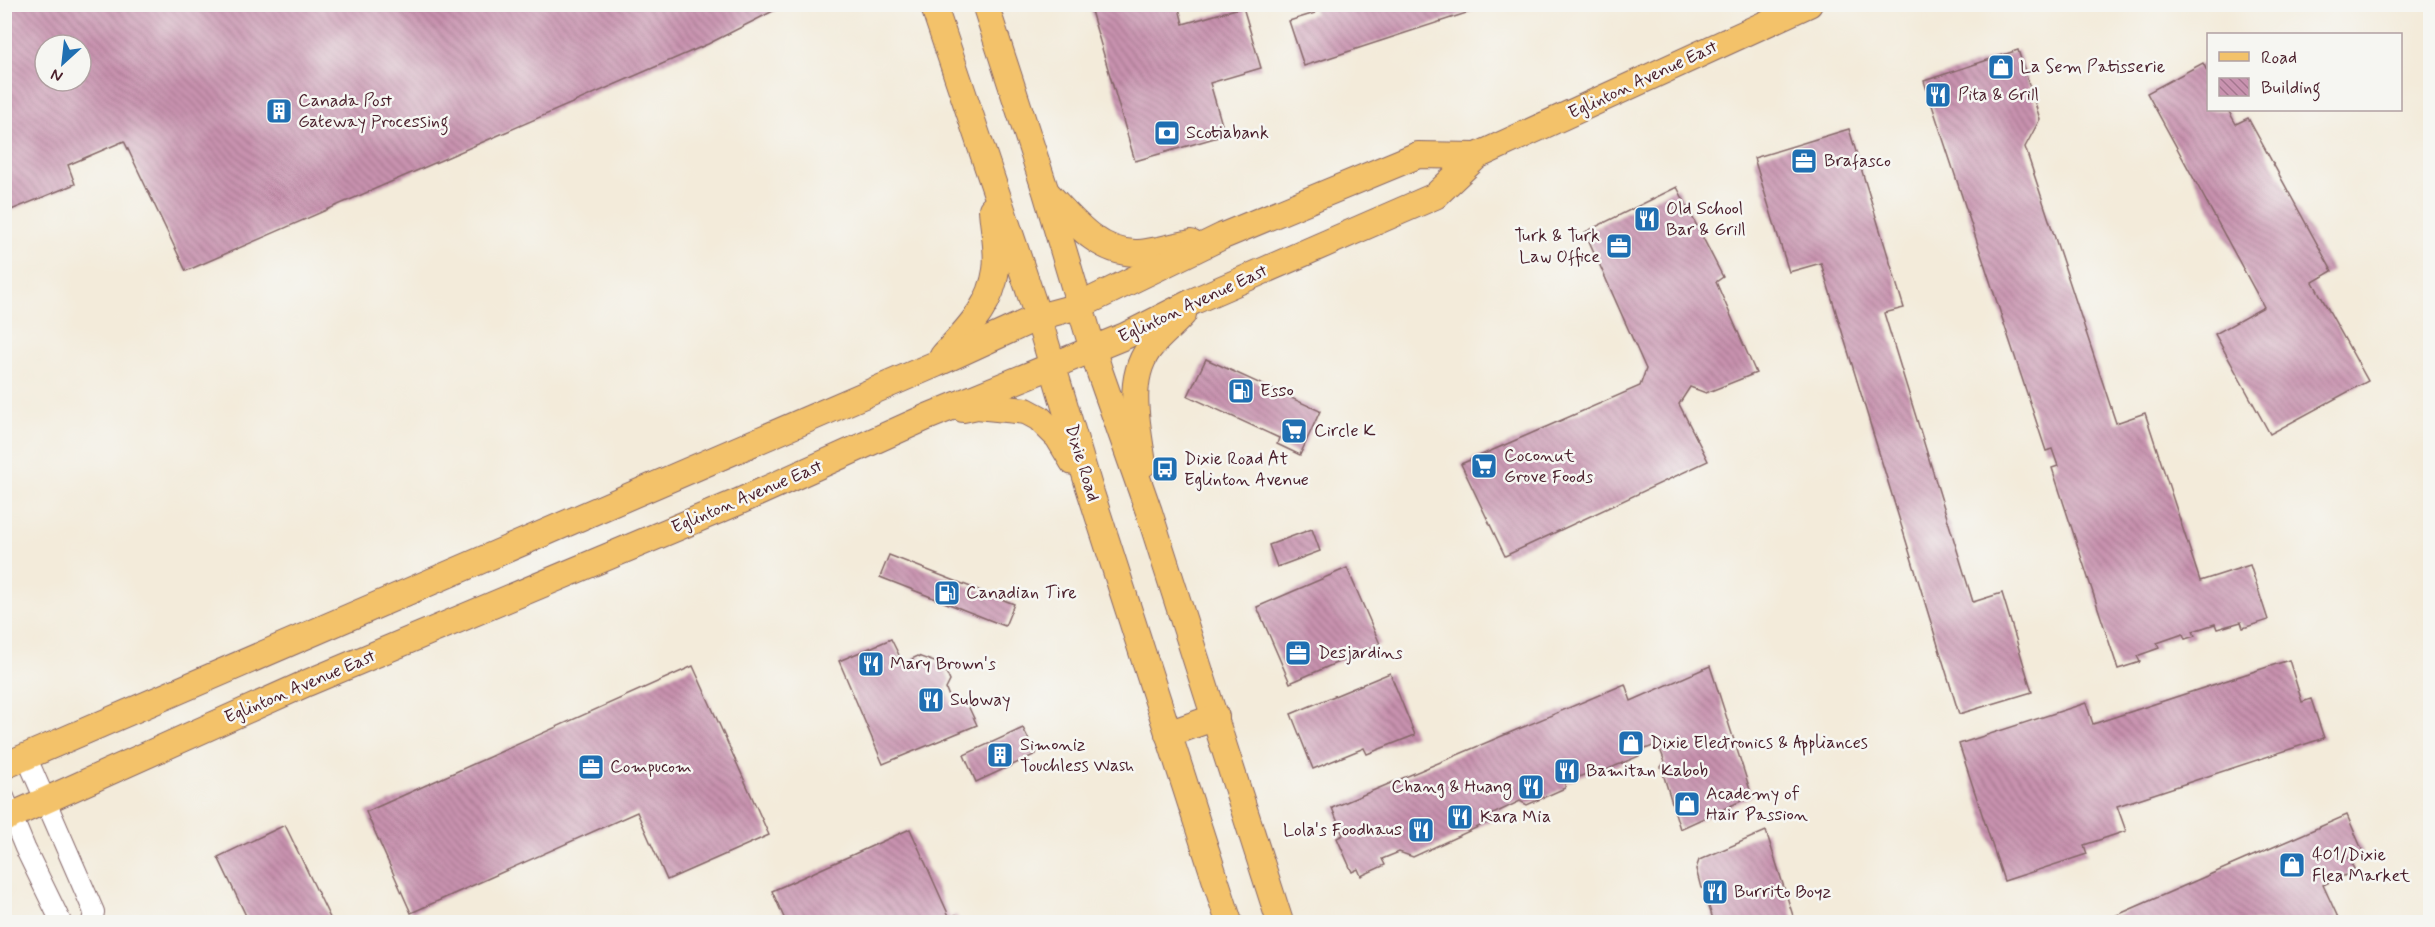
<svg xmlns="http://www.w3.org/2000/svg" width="2435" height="927" viewBox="0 0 2435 927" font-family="Mynerve,sans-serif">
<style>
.building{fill:url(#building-back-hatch);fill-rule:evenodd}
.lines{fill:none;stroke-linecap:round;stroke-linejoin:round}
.minor-casing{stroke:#856668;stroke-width:22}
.major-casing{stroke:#856668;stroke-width:28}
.minor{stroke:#fff;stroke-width:20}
.major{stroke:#f3c26a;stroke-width:26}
.labels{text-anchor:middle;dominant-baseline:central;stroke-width:5;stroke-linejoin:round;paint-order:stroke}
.poi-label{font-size:18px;fill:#4a1f2b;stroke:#f6f6f2;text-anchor:start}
.street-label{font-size:18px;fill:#4a1f2b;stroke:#f6f6f2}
</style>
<defs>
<pattern id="building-back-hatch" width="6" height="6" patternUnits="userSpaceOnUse" patternTransform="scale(1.5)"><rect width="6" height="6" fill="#c892af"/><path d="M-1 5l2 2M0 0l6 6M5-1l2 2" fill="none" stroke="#a4778f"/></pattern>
</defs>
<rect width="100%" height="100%" fill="#f6f6f2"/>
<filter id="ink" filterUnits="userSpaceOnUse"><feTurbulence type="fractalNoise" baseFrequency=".0167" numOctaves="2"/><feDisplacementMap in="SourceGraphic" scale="12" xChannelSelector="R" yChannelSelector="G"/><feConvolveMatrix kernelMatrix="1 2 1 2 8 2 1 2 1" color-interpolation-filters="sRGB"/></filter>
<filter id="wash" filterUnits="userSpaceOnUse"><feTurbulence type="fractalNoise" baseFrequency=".008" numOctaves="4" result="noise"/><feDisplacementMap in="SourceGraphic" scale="24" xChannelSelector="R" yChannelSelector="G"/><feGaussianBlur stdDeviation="1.35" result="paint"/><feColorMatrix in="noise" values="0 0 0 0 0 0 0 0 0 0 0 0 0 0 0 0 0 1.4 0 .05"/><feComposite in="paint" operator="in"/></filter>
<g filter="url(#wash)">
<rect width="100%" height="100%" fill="#f3ebda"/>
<g id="blocks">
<!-- building -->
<g class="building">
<path d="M4,4H787L708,44L186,271L124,141L68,165L75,184L4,213ZM45,45H81V81H45Z"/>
<polygon points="1089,4 1178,4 1183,24 1243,7 1261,68 1210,83 1225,135 1135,161"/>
<polygon points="1313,4 1491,4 1491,5 1304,66 1289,21 1315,13"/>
<polygon points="2018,50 2040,119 2025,147 2116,423 2145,413 2200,581 2250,565 2268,620 2243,628 2241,622 2217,629 2215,624 2193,631 2195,636 2185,639 2183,634 2157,643 2159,648 2137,656 2140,662 2118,669 2052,468 2058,466 2052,449 2046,451 1924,81"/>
<polygon points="2203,63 2208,73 2208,110 2228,110 2236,124 2248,118 2332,271 2313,282 2368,381 2270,434 2215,334 2264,307 2147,93"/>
<polygon points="1849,129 1904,308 1884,313 1973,602 2002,593 2032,692 1959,714 1821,263 1789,272 1754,158"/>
<polygon points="1677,187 1723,277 1716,282 1756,373 1706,393 1690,387 1679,404 1708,461 1505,556 1461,464 1640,386 1646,369 1585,232"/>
<polygon points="1206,359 1320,411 1300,455 1277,444 1279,438 1188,396"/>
<polygon points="1312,529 1320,551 1277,567 1269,545"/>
<polygon points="889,555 1014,604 1005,626 880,577"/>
<polygon points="1347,568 1380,644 1290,683 1257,607"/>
<polygon points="891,639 903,663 918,656 943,665 950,681 946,689 952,704 965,699 977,725 883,764 839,661"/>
<polygon points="2289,660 2302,702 2311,699 2324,738 2117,806 2126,831 2084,845 2087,854 2004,881 1959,744 2086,703 2093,724"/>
<polygon points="693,666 769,835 667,880 637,812 411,913 366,812"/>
<polygon points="1710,666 1752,796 1680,829 1661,767 1665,762 1658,744 1640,751 1639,756 1599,773 1595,770 1565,783 1565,788 1527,805 1520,801 1493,814 1491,821 1413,857 1399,852 1382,859 1385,865 1361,876 1358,869 1352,872 1337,838 1343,835 1332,808 1625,684 1631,701"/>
<polygon points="1390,673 1415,735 1367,754 1364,748 1313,769 1291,714"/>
<polygon points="1023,728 1036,754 976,782 964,755"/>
<polygon points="2347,815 2363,852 2349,858 2355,871 2323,885 2340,922 2101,922"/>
<polygon points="285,825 332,922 249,922 218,857"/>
<polygon points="910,829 950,918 956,915 960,922 786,922 772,891"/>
<polygon points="1766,831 1795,922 1714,922 1708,904 1711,897 1708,890 1701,888 1696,869 1699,860"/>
</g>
</g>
</g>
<g filter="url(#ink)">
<use href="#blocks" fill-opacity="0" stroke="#856668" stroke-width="1.5"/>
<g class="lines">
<defs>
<g id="minor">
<polyline points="26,756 94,912 92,922"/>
<polyline points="4,797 25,848 61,922"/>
</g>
<g id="major">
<polyline points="933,4 1038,317 1089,487 1229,922"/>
<polyline points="985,4 1046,192 1099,370 1149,512 1280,922"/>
<path d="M1049,195C1073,220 1097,252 1135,253C1153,253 1173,246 1191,243"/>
<path d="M943,356C967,329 991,307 996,270C999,251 993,228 992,209"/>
<polyline points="963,409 977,406 1026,411 1039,418 1058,437 1073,462"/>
<path d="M1143,464C1138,426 1124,376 1153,344C1163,333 1173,325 1183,314"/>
<polyline points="1168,734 1216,717"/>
<polyline points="4,766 936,364 1038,317 1079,306 1223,236 1418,155 1477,156"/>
<polyline points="4,819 307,683 738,502 927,417 1125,336 1194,301 1435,196 1477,156 1809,4"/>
</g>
</defs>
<!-- minor casing -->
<use href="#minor" class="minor-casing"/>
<!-- major casing -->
<use href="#major" class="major-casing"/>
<!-- minor -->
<use href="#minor" class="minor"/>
<!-- major -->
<use href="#major" class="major"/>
</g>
</g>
<!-- icons -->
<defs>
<symbol id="shop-square" viewBox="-11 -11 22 22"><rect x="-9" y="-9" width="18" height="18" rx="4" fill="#1f6fb2" stroke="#f6f6f2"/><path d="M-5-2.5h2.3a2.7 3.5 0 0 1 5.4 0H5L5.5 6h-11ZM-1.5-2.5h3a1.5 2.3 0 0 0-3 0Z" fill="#fff"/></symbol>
<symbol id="restaurant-square" viewBox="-11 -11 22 22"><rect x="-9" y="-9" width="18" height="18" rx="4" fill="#1f6fb2" stroke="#f6f6f2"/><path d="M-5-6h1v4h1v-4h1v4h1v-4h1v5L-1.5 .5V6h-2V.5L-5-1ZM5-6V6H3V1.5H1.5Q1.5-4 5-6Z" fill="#fff"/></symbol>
<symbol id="building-square" viewBox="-11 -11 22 22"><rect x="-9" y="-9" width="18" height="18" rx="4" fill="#1f6fb2" stroke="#f6f6f2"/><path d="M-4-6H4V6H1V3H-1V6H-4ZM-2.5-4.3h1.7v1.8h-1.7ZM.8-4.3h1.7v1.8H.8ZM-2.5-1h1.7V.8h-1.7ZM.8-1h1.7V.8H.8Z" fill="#fff"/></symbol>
<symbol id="bank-square" viewBox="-11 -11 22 22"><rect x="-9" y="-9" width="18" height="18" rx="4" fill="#1f6fb2" stroke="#f6f6f2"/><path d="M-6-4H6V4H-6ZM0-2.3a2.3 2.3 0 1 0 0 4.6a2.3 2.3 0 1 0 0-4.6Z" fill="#fff"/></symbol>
<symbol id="office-square" viewBox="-11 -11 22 22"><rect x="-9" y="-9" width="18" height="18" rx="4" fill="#1f6fb2" stroke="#f6f6f2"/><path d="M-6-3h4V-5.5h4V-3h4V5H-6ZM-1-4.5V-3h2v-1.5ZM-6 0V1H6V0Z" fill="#fff"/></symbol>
<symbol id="fuel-square" viewBox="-11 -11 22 22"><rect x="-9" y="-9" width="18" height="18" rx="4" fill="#1f6fb2" stroke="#f6f6f2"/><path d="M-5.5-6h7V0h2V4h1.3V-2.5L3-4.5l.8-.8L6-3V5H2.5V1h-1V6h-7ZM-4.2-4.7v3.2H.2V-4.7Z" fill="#fff"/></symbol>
<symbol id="supermarket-square" viewBox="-11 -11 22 22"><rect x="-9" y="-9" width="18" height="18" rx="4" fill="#1f6fb2" stroke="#f6f6f2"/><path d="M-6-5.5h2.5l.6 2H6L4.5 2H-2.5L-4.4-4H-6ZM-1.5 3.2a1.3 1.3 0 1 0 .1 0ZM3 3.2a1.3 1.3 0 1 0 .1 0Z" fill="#fff"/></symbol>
<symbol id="bus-square" viewBox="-11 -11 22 22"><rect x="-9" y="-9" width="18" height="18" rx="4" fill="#1f6fb2" stroke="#f6f6f2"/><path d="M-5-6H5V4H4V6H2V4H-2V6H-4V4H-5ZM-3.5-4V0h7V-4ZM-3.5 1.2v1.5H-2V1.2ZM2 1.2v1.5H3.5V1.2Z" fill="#fff"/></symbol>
</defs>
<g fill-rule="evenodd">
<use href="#shop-square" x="1986" y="52" width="30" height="30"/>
<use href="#restaurant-square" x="1923" y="80" width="30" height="30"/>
<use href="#building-square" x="264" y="96" width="30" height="30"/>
<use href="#bank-square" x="1152" y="118" width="30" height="30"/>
<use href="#office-square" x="1789" y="146" width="30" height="30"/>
<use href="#restaurant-square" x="1632" y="204" width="30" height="30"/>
<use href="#office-square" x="1604" y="231" width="30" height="30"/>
<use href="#fuel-square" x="1226" y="376" width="30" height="30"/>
<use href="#supermarket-square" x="1279" y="416" width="30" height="30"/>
<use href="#supermarket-square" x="1469" y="451" width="30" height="30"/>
<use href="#bus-square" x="1150" y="454" width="30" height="30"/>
<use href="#fuel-square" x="932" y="578" width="30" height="30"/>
<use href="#office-square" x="1283" y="638" width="30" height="30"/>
<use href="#restaurant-square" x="856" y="649" width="30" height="30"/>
<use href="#restaurant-square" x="916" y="685" width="30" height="30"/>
<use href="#shop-square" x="1616" y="728" width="30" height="30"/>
<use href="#building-square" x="985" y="740" width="30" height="30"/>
<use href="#office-square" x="576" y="752" width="30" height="30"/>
<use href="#restaurant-square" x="1552" y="756" width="30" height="30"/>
<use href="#restaurant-square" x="1516" y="772" width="30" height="30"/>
<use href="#shop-square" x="1672" y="789" width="30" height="30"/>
<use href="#restaurant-square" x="1445" y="802" width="30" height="30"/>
<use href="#restaurant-square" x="1406" y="815" width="30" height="30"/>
<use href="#shop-square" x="2277" y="850" width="30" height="30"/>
<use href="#restaurant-square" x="1700" y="877" width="30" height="30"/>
</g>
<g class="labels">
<!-- poi labels -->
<g class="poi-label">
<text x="2020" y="67">La Sem Patisserie</text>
<text x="1958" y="95">Pita &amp; Grill</text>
<text x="298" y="101">Canada Post<tspan x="298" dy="21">Gateway Processing</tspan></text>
<text x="1186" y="133">Scotiabank</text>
<text x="1824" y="161">Brafasco</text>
<text x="1666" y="209">Old School<tspan x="1666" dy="21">Bar &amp; Grill</tspan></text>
<text x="1600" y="236" text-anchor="end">Turk &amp; Turk<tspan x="1600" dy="21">Law Office</tspan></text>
<text x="1260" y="391">Esso</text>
<text x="1314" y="431">Circle K</text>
<text x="1504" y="456">Coconut<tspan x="1504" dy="21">Grove Foods</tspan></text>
<text x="1184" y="459">Dixie Road At<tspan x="1184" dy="21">Eglinton Avenue</tspan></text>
<text x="966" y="593">Canadian Tire</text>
<text x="1318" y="653">Desjardins</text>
<text x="890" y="664">Mary Brown's</text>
<text x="950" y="700">Subway</text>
<text x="1650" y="743">Dixie Electronics &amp; Appliances</text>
<text x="1020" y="745">Simoniz<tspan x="1020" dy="21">Touchless Wash</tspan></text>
<text x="610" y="767">Compucom</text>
<text x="1586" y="771">Bamitan Kabob</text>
<text x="1512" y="787" text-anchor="end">Chang &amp; Huang</text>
<text x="1706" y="794">Academy of<tspan x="1706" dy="21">Hair Passion</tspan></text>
<text x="1480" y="817">Kara Mia</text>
<text x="1402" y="830" text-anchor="end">Lola's Foodhaus</text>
<text x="2312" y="855">401/Dixie<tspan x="2312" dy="21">Flea Market</tspan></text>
<text x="1734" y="892">Burrito Boyz</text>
</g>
<!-- street labels -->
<g class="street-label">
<text transform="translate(1643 80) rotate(-25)">Eglinton Avenue East</text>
<text transform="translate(1193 304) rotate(-25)">Eglinton Avenue East</text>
<text transform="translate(1082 463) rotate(73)">Dixie Road</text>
<text transform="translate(747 497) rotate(-23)">Eglinton Avenue East</text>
<text transform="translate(300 687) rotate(-23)">Eglinton Avenue East</text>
</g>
</g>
<!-- margin -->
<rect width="2435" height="927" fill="none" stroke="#f6f6f2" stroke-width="24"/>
<!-- legend -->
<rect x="2207" y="33" width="195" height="78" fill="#f6f6f2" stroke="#b1a0a2" stroke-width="1.5"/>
<rect x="2219" y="52" width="30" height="9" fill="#f3c26a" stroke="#b1a0a2" stroke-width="1.5"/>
<text x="2261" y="63" font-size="18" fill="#4a1f2b">Road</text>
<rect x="2219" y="78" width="30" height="18" fill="url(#building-back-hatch)" stroke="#b1a0a2" stroke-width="1.5"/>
<text x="2261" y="93" font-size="18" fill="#4a1f2b">Building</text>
<!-- north arrow -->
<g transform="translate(63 63) rotate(207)"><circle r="28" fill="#f6f6f2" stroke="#b1a0a2" stroke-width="1.5"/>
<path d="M0-4.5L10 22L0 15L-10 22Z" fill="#1f6fb2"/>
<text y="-9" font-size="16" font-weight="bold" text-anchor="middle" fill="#4a1f2b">N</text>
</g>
</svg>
